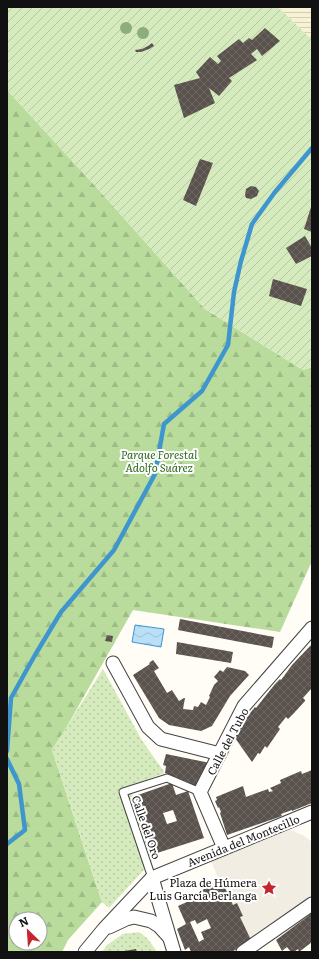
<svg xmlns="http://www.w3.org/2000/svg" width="319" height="959" viewBox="0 0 319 959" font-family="Literata,serif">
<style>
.farmland{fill:url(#farmland-rules)}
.forest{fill:url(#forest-firs);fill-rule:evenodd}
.park{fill:url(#park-dots)}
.garden{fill:url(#garden-furrows)}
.plaza{fill:#f1ede2}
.water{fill:url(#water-waves);stroke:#3f96cf}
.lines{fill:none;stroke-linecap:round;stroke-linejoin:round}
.stream{stroke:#3f96cf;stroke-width:4.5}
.building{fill:url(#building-cross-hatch);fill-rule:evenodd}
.lane-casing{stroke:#444;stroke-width:9}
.street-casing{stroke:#444;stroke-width:15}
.lane{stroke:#fff;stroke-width:7}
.street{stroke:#fff;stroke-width:13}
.tree{fill:#8dad7f}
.labels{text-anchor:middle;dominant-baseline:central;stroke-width:4;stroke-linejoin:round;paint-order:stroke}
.park-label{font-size:11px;font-style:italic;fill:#2f6b1f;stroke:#fff}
.street-label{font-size:11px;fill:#111;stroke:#fff}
.poi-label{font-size:11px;fill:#111;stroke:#fff;text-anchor:end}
</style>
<defs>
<pattern id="farmland-rules" width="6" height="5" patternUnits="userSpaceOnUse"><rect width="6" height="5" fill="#f6f3d4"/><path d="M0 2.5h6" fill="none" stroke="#d2cfb5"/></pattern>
<pattern id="forest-firs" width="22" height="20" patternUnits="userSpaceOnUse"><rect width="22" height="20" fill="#b9dc9c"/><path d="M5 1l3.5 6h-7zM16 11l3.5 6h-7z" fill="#9ebc85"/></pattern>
<pattern id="park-dots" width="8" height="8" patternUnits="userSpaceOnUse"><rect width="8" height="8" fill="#d5ebbd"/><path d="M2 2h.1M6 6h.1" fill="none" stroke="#b6c8a1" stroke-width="1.8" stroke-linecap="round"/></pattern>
<pattern id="garden-furrows" width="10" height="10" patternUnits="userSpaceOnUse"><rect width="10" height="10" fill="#d5ebbd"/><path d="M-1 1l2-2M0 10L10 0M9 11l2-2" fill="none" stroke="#b6c8a1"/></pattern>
<pattern id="water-waves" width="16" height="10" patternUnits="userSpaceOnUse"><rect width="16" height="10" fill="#b9e0f7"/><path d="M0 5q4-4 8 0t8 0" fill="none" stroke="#9ebfd3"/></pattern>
<pattern id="building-cross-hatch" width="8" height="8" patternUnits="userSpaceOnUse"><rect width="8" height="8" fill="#5a524d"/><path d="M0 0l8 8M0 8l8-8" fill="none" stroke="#6d6662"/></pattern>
</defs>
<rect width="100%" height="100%" fill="#fffdf5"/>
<!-- farmland -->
<polygon class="farmland" points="278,7 312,7 312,40 287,16"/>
<!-- forest -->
<path class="forest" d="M7,90L97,188L205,309L303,370L312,367V561L280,632L133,610L66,728L52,750L86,854L102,902L68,940L62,952H7ZM16,919H40V943H16Z"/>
<!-- park -->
<g class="park">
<polygon points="103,669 141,739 165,773 130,786 152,861 109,908 102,902 52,750"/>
<polygon points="139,932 148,939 157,952 102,952 107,945 123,934"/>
</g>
<!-- garden -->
<polygon class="garden" points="7,7 278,7 312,40 312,367 303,370 205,309 97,188 7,90"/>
<!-- plaza -->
<polygon class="plaza" points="291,830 304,836 312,842 312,896 309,900 251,940 240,917 243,915 237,903 233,905 222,881 220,882 211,861 282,831"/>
<!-- water -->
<polygon class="water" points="135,625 164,629 161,647 132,642"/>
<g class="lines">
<!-- stream -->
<g class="stream">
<polyline points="7,751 11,698 35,655 61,612 114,550 155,474 164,424 202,391 228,345 234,292 241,261 252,224 275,192 312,148"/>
<polyline points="7,759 19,784 25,830 7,844"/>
</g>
</g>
<!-- building -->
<g class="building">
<polygon points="265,28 280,41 262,56 257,49 251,54 257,60 229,78 232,81 219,96 209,88 215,103 184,118 174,85 200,78 196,72 210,57 218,64 221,61 217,56 239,39 243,43 249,38 252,40"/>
<polygon points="152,43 154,46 149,49 141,52 136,52 135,50 142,49 148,46"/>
<polygon points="200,159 213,163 196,206 183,200"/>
<polygon points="251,186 256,187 259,191 257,196 251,199 246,198 245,195 246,189"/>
<polygon points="312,204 312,232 304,229"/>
<polygon points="305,236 312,248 312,256 296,264 286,248"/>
<polygon points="273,279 307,289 301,306 269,296"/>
<polygon points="180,619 274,637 272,648 178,630"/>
<polygon points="107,635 113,636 112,642 105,641"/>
<polygon points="177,642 233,652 231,663 176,654"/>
<polygon points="312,644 312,688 303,698 305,700 305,701 294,713 288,719 286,717 278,727 280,729 267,748 265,746 260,754 258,753 252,762 235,738 242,727 241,726 251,712 255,707 256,708 275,684 280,679 281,680 292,665"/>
<polygon points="153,660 159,668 154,671 167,693 172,690 179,701 184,698 185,698 183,709 193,710 194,706 198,707 201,702 206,705 210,697 209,696 214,685 218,681 214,677 220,670 223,672 227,667 245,671 249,675 230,696 212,726 201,731 169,725 159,718 133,675 150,664 149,663"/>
<polygon points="166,754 210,763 195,788 188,782 165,773 166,766 163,765"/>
<polygon points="312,770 312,803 292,811 292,810 281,814 282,816 227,835 220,813 221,812 219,807 218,808 215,801 217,800 216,797 243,786 246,797 268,789 269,792 273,791 270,788 281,783 280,780 301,771 302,774"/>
<path d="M172,783L176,795L188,791L204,838L154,854L135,796ZM173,810L177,821L167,824L163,813Z"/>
<path d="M222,881L233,905L237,903L243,916L240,917L251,940L232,952H191L189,947L185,950L177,929L186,924L178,906L200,896L198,892ZM207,919L211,928L201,932L204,939L199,942L190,922L195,920L197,924Z"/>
<polygon points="312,913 312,942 299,952 298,949 294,952 291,952 287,947 282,951 276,940"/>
<polygon points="136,949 137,952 124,952 124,951"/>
</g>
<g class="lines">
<defs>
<polyline id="lane" points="152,878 123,792 167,778 200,792"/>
<g id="street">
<polyline points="113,663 148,727 161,739 220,754"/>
<polyline points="224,848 200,792 244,706 312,628"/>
<polyline points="152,878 174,952"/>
<polyline points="109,927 126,919 134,917 151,921 159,926 169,937"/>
<polyline points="85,952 104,929 152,878 312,812"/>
<polyline points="243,952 312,904"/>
</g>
</defs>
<!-- lane casing -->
<use href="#lane" class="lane-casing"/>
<!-- street casing -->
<use href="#street" class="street-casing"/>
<!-- lane -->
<use href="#lane" class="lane"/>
<!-- street -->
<use href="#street" class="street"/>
</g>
<!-- trees -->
<g class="tree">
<circle cx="126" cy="28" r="6"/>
<circle cx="143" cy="33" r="6"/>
</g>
<!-- icons -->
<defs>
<symbol id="sight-bare" viewBox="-9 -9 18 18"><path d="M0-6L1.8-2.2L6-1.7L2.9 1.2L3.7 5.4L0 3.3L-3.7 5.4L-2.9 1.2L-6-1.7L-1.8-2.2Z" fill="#c4262e" stroke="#fff" stroke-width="2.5" paint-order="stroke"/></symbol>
</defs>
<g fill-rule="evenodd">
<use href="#sight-bare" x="258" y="877" width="22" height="22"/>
</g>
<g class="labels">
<!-- park labels -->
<g class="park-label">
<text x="159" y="454">Parque Forestal<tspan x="159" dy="13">Adolfo Suárez</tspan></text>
</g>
<!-- street labels -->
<g class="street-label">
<text transform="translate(227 741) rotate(-62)">Calle del Tubo</text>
<text transform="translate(147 827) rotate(71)">Calle del Oro</text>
<text transform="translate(243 840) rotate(-22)">Avenida del Montecillo</text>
</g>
<!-- poi labels -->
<g class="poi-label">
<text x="257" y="882">Plaza de Húmera<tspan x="257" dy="13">Luis García Berlanga</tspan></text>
</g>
</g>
<!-- border -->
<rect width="319" height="959" fill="none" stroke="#111111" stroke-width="16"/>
<!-- north arrow -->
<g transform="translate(28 931) rotate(335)"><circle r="19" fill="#ffffff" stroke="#a0a0a0"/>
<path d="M0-3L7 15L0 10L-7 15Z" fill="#c4262e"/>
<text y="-6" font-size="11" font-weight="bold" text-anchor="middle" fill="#111111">N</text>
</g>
</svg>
